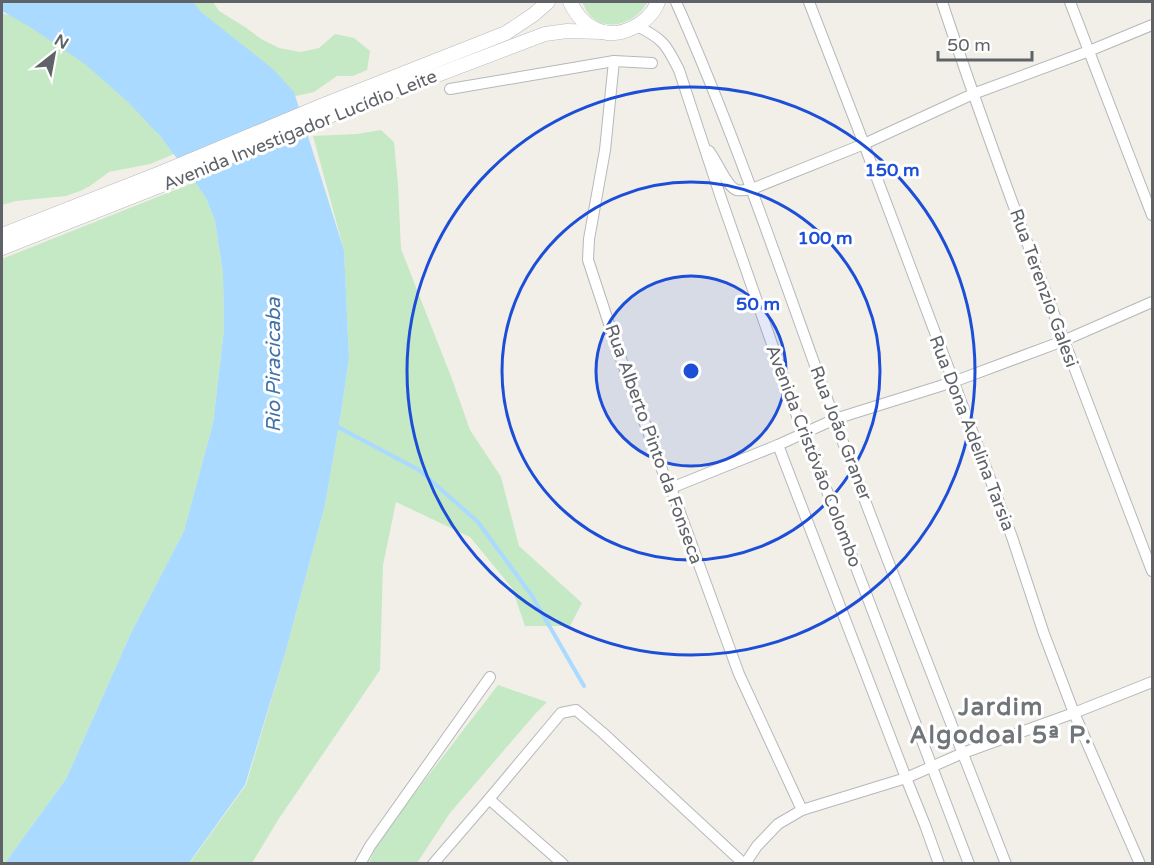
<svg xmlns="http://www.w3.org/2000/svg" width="1154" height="865" viewBox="0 0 1154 865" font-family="'Varela Round',sans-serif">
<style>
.green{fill:#c5e8c5}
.water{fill:#aadaff}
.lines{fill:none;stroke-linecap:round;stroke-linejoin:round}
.stream{stroke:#aadaff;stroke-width:4}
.minor-casing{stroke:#b5b8bc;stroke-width:12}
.secondary-casing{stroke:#b6babf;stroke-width:15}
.minor{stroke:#fff;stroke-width:10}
.secondary{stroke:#fff;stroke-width:14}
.ring{fill:none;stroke:#1d4ed8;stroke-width:3}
.labels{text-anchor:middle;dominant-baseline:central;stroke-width:6;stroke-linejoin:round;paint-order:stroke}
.street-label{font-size:18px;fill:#5f6368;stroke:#fff}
.water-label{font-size:20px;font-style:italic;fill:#4174aa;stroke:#fff}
.district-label{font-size:24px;font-weight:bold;letter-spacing:1.5px;fill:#70757a;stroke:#fff}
.centre{fill:#1d4ed8;stroke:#fff;stroke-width:3}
.ring-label{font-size:18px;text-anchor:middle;font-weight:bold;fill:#1d4ed8;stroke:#fff;stroke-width:6;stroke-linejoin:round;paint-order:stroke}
</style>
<rect width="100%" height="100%" fill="#f1efe8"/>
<!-- green -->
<g class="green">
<polygon points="158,2 213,2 219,11 245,27 261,39 279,48 300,52 319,48 335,34 354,38 370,51 367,70 353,76 337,76 314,92 296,96"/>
<path d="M582,2H648C645,5 643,10 639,13C626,26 601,30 589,14C586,11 584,5 582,2Z"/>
<polygon points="2,12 4,14 14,16 103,64 174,154 150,164 109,172 90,186 80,191 66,196 16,201 2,205"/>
<polygon points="381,130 394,142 398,185 401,249 452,379 470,430 501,477 519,546 582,603 570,626 525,626 512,588 470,537 396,502 383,565 380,670 278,820 252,863 189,864 246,785 285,654 325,505 341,413 349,358 344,250 313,136 357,134"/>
<polygon points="195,182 206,198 215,221 223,274 224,330 213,423 184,531 131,633 66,779 5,863 2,864 2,259"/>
<polygon points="498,685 547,702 536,713 450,813 417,863 369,863 376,846 408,802"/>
</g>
<!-- water -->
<polygon class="water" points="2,2 193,2 202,13 273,69 294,92 344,250 349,358 341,413 325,505 285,654 245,785 189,863 5,863 66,779 131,633 184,531 213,423 224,330 223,274 215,221 206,198 195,182 160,136 128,102 85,64 30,27 2,11"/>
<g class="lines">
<!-- stream -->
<polyline class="stream" points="336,426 419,470 478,522 532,596 584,686"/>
<defs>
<g id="minor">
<path d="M676,2C736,137 783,278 834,418C889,567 948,715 1006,864"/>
<polyline points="809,2 864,144 1012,537 1044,634 1074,713 1140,864"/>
<path d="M942,2C1006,194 1080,382 1152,571"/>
<polyline points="1070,2 1152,215"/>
<path d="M637,26C663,39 666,44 679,70L721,198L803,433L822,478L969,864"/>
<polyline points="614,61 605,150 589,239 588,260 617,348 664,475 671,488 739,674 802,810"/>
<polyline points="450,89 614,61 652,63"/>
<path d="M709,151C716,159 727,188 737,190C741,191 747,190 752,189L864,144L973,94L1089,51L1152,25"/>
<polyline points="778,445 906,778 925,825 939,864"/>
<polyline points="671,488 778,445 835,419 953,382 1063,341 1152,302"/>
<polyline points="489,799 563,864"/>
<polyline points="360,864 370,846 490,677"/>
<polyline points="433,864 489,799 561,713 576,710 603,733 744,864"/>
<polyline points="745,864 757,846 778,824 802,810 906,778 963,753 1074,713 1152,682"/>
</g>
<g id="secondary">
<path d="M570,2C575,12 583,24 595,29C618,41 649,24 658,2"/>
<polyline points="2,235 163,172 321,106 506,33 533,15 548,2"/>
<polyline points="2,248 172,181 324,118 545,34 567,31 602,32"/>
</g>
</defs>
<!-- minor casing -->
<use href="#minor" class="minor-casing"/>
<!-- secondary casing -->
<use href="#secondary" class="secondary-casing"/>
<!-- minor -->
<use href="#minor" class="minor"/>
<!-- secondary -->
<use href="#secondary" class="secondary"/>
</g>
<!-- distance rings -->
<circle cx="691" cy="371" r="95" fill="#1d4ed8" fill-opacity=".12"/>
<g class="ring">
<circle cx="691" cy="371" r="95"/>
<circle cx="691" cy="371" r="189"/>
<circle cx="691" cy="371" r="284"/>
</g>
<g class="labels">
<!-- street labels -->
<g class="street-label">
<text transform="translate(300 130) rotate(-22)">Avenida Investigador Lucídio Leite</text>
<text transform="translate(1044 288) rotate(70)">Rua Terenzio Galesi</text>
<text transform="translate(841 433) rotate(69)">Rua João Graner</text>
<text transform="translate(972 433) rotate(69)">Rua Dona Adelina Tarsia</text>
<text transform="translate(654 444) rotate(70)">Rua Alberto Pinto da Fonseca</text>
<text transform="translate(814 456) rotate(69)">Avenida Cristóvão Colombo</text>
</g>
<!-- water labels -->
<g class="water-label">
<text transform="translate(274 365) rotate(-90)">Rio Piracicaba</text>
</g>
<!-- district labels -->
<g class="district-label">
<text x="1001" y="707">Jardim<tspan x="1001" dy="28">Algodoal 5ª P.</tspan></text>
</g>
</g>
<circle cx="691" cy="371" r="9" class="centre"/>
<g class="ring-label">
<text x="892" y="176">150 m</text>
<text x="825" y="244">100 m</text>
<text x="758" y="310">50 m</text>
</g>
<!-- border -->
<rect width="1154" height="865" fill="none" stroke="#5f6368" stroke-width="6"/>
<!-- north arrow -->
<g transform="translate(54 54) rotate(31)" stroke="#ffffff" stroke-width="4.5" paint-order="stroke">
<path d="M0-4.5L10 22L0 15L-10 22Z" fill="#5f6368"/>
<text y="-9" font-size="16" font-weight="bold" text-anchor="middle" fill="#5f6368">N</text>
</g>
<!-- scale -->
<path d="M938 51v9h94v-9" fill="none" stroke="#5f6368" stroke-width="3"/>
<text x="947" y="51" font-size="18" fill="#5f6368" stroke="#ffffff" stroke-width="4.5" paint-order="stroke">50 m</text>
</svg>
